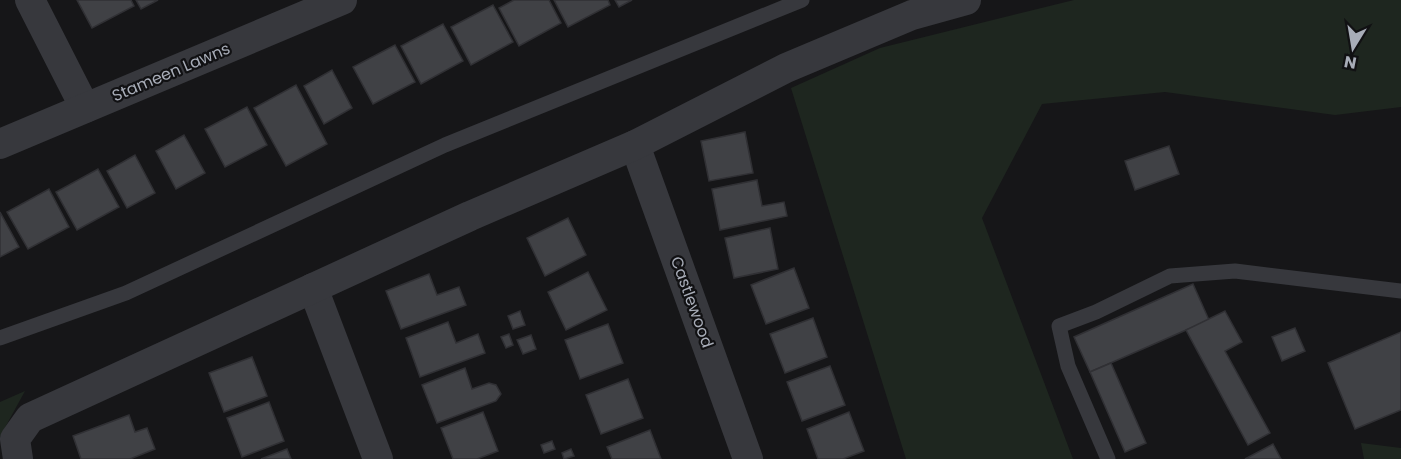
<svg xmlns="http://www.w3.org/2000/svg" width="1401" height="459" viewBox="0 0 1401 459" font-family="Poppins,sans-serif">
<style>
.green{fill:#1e261f}
.building{fill:#404145;stroke:#303034;stroke-width:1.5}
.lines{fill:none;stroke-linecap:round;stroke-linejoin:round}
.lane{stroke:#37383d;stroke-width:15}
.street{stroke:#37383d;stroke-width:30}
.labels{text-anchor:middle;dominant-baseline:central;stroke-width:4.5;stroke-linejoin:round;paint-order:stroke}
.street-label{font-size:16px;fill:#a8adb8;stroke:#111113}
</style>
<rect width="100%" height="100%" fill="#161618"/>
<!-- green -->
<g class="green">
<polygon points="1074,0 1401,0 1401,107 1335,115 1165,92 1042,104 982,218 1073,459 906,459 791,88 880,48"/>
<polygon points="25,391 2,433 0,438 0,402"/>
<polygon points="1361,443 1401,448 1401,459 1364,459"/>
</g>
<!-- building -->
<g class="building">
<polygon points="77,0 131,0 134,6 92,28"/>
<polygon points="136,0 158,0 141,9"/>
<polygon points="514,0 549,0 561,23 519,46 499,8"/>
<polygon points="554,0 608,0 610,5 568,27"/>
<polygon points="615,0 632,0 619,7"/>
<polygon points="493,5 513,42 471,65 451,27"/>
<polygon points="443,24 463,61 421,84 401,46"/>
<polygon points="395,45 415,82 373,104 353,67"/>
<polygon points="332,70 352,108 324,124 304,86"/>
<polygon points="296,85 327,144 286,166 254,108"/>
<polygon points="247,107 267,145 225,167 205,129"/>
<polygon points="745,132 753,173 709,181 701,141"/>
<polygon points="184,135 205,173 176,189 156,151"/>
<polygon points="1169,146 1179,174 1135,190 1125,161"/>
<polygon points="135,155 155,193 127,208 107,171"/>
<polygon points="98,169 119,207 77,230 56,192"/>
<polygon points="757,180 762,206 784,202 787,216 720,230 712,189"/>
<polygon points="49,189 69,227 28,249 7,212"/>
<polygon points="0,212 19,247 0,257"/>
<polygon points="568,218 586,255 545,276 527,238"/>
<polygon points="770,228 778,269 734,278 725,238"/>
<polygon points="794,268 809,308 766,324 751,285"/>
<polygon points="588,272 607,310 566,330 548,292"/>
<polygon points="429,274 437,295 459,287 466,305 401,329 386,291"/>
<polygon points="1193,284 1209,320 1090,372 1074,337"/>
<polygon points="520,311 525,325 513,329 508,316"/>
<polygon points="1225,311 1242,342 1225,351 1270,433 1248,445 1186,330"/>
<polygon points="813,318 827,357 785,373 770,334"/>
<polygon points="448,322 456,343 478,334 485,353 420,377 406,338"/>
<polygon points="608,324 623,363 580,379 565,340"/>
<polygon points="1295,328 1305,351 1282,361 1272,337"/>
<polygon points="1401,332 1401,410 1355,429 1328,363"/>
<polygon points="509,334 513,345 506,348 501,337"/>
<polygon points="531,335 536,349 523,354 517,340"/>
<polygon points="252,357 267,396 224,412 209,373"/>
<polygon points="1111,363 1146,443 1125,452 1090,372"/>
<polygon points="830,366 845,405 802,421 787,382"/>
<polygon points="465,368 472,389 489,383 496,385 501,394 496,401 437,423 422,385"/>
<polygon points="628,379 643,418 601,434 586,395"/>
<polygon points="269,402 284,441 242,457 227,418"/>
<polygon points="483,412 498,451 477,459 453,459 441,428"/>
<polygon points="849,412 864,451 843,459 818,459 807,429"/>
<polygon points="129,415 135,432 147,428 155,449 130,459 81,459 73,436"/>
<polygon points="650,430 661,459 612,459 607,447"/>
<polygon points="552,441 555,449 544,453 541,445"/>
<polygon points="1273,444 1281,459 1245,459"/>
<polygon points="287,449 291,459 261,459"/>
<polygon points="571,449 574,456 564,459 562,453"/>
</g>
<g class="lines">
<!-- lane -->
<g class="lane">
<polyline points="0,338 126,293 445,145 802,0"/>
<polyline points="1108,459 1068,366 1059,326 1096,312 1170,276 1235,271 1401,291"/>
</g>
<!-- street -->
<g class="street">
<polyline points="30,0 85,108"/>
<polyline points="0,144 342,0"/>
<polyline points="635,145 748,459"/>
<polyline points="313,288 378,459"/>
<polyline points="18,459 15,439 30,418 470,216 635,145 786,68 912,15 966,0"/>
</g>
</g>
<g class="labels">
<!-- street labels -->
<g class="street-label">
<text transform="translate(171 72) rotate(-23)">Stameen Lawns</text>
<text transform="translate(692 302) rotate(70)">Castlewood</text>
</g>
</g>
<!-- north arrow -->
<g transform="translate(1353 48) rotate(191)" stroke="#111113" stroke-width="4.5" paint-order="stroke">
<path d="M0-4.5L10 22L0 15L-10 22Z" fill="#a8adb8"/>
<text y="-9" font-size="16" font-weight="bold" text-anchor="middle" fill="#a8adb8">N</text>
</g>
</svg>
